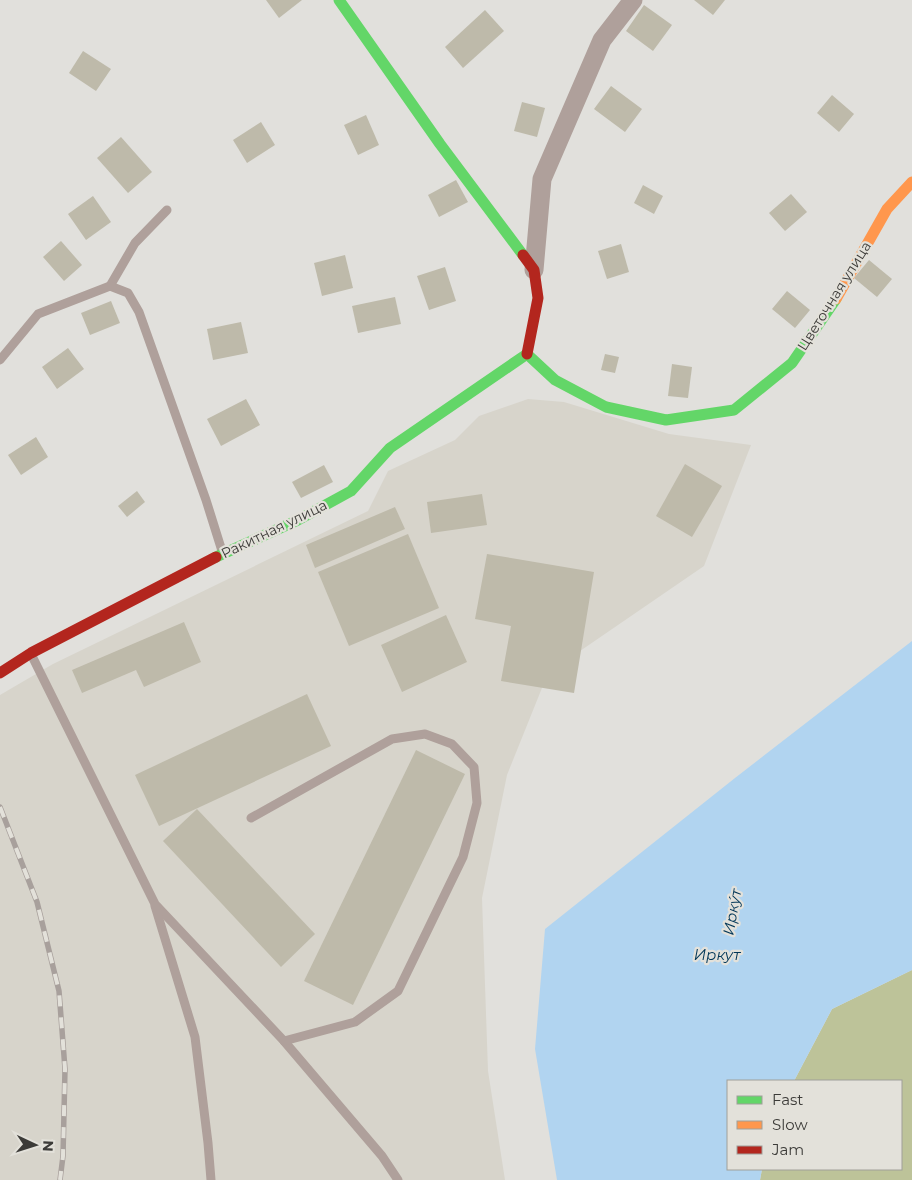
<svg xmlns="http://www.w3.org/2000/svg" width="912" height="1180" viewBox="0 0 912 1180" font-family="Montserrat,sans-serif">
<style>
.built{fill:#d7d4cb}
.forest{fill:#bdc399}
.water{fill:#b1d4f0}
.building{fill:#bebaaa}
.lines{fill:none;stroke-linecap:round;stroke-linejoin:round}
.lane{stroke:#afa09b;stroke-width:9}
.street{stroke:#afa09b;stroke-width:19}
.fast{stroke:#63d668;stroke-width:11}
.slow{stroke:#ff974d;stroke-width:11}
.jam{stroke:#b3261e;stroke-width:11}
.rail-casing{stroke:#a8a09c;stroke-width:5.5}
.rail{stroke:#e3e1da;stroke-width:4;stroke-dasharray:11;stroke-linecap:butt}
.labels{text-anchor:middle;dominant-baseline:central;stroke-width:4.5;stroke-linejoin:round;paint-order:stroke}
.street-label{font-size:14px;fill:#3c3b38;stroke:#e3e1da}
.water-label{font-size:15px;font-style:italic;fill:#013657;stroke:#e3e1da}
</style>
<rect width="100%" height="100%" fill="#e1e0dc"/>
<!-- built -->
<polygon class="built" points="528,399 564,402 669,434 751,445 704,566 548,673 507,775 482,898 488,1071 505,1180 0,1180 0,695 53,664 368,511 388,471 455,440 479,416"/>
<!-- forest -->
<polygon class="forest" points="912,970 912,1180 760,1180 762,1169 901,1169 901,1081 794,1081 832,1009"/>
<!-- water -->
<polygon class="water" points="912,641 912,970 832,1009 794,1081 728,1081 728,1169 762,1169 760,1180 557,1180 535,1049 545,929 735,778"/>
<!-- building -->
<g class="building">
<polygon points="266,0 302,0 279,18"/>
<polygon points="694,0 725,0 713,15"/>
<polygon points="644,5 672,25 653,51 626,31"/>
<polygon points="485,10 504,31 463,68 445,47"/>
<polygon points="83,51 111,69 96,91 69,73"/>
<polygon points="611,86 642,109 625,132 594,109"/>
<polygon points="832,95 854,114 839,132 817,113"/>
<polygon points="522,102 545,108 537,137 514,131"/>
<polygon points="366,115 379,145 358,155 344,125"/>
<polygon points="261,122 275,145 247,163 233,140"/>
<polygon points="121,137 152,172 128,193 97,158"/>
<polygon points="456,180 468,202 439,217 428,195"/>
<polygon points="643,185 663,196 654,214 634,203"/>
<polygon points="791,194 807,212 785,231 769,213"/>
<polygon points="93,196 111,222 86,240 68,214"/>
<polygon points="61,241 82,265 64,281 43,257"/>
<polygon points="621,244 629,272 607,279 598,251"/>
<polygon points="345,255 353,288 322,296 314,263"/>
<polygon points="869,260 892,279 877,297 854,278"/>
<polygon points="445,267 456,301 429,310 417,276"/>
<polygon points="787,291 810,310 795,328 772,309"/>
<polygon points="395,297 401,324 358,333 352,306"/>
<polygon points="111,301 120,323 90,335 81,313"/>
<polygon points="241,322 248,353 213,360 207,329"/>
<polygon points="68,348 84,369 57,389 42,367"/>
<polygon points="605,354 619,357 615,373 601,370"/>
<polygon points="672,364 692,367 688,398 668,396"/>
<polygon points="246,399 260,425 221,446 207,419"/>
<polygon points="36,437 48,457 21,475 8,455"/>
<polygon points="685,464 722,486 692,537 656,516"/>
<polygon points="324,465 333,482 301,498 292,482"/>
<polygon points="137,491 145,502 127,517 118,506"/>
<polygon points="482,494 487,525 431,533 427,502"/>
<polygon points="395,507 405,529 315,568 306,545"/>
<polygon points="408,534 439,608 349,646 318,572"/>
<polygon points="487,554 594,572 574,693 501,681 511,626 475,619"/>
<polygon points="446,615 467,662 402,692 381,645"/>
<polygon points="184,622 201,662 144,687 136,670 82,693 72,670"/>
<polygon points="307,694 331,746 159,826 135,775"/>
<polygon points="416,750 465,774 353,1005 304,981"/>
<polygon points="197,809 315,934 281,967 163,841"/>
</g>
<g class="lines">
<!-- lane -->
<g class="lane">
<polyline points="110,286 135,243 167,210"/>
<polyline points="0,360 38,314 110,286 128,293 139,312 206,500 222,551"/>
<polyline points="32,656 155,904 284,1041 382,1156 398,1180"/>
<polyline points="251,818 392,739 425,734 452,744 474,767 477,803 463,857 398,991 355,1022 284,1041"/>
<polyline points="155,906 195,1037 208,1143 211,1180"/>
</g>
<!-- street -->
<polyline class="street" points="534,270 542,179 602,40 633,0"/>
<!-- fast -->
<g class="fast">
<polyline points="339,0 440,144 523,255"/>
<polyline points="527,354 555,380 606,407 666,420 734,410 792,363 836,299"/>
<polyline points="216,557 298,520 351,491 390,448 527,354"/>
</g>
<!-- slow -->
<polyline class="slow" points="836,299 887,209 912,182"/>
<!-- jam -->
<g class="jam">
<polyline points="523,255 534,270 538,298 527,354"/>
<polyline points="0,673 31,653 216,557"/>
</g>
<defs>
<polyline id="rail" points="0,807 37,902 59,991 65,1069 63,1156 60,1180"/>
</defs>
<!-- rail casing -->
<use href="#rail" class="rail-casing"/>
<!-- rail -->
<use href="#rail" class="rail"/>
</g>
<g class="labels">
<!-- street labels -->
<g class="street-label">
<text transform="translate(834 296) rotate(-58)">Цветочная улица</text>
<text transform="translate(274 529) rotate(-26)">Ракитная улица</text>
</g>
<!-- water labels -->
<g class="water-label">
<text transform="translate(732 912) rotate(-80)">Ирку́т</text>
<text x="717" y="954">Иркут</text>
</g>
</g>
<!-- legend -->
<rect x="727" y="1080" width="175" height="90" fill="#e3e1da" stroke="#a09f99"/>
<rect x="737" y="1096" width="25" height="8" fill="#63d668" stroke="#a09f99"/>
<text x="772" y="1105" font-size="15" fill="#3c3b38">Fast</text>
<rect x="737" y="1121" width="25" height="8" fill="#ff974d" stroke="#a09f99"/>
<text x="772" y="1130" font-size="15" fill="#3c3b38">Slow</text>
<rect x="737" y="1146" width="25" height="8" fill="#b3261e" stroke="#a09f99"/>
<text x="772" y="1155" font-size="15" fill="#3c3b38">Jam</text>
<!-- north arrow -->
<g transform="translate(35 1145) rotate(94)" stroke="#e3e1da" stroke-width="4" paint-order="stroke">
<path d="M0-4L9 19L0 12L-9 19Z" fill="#3c3b38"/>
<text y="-8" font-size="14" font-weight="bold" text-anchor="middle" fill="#3c3b38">N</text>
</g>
</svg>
